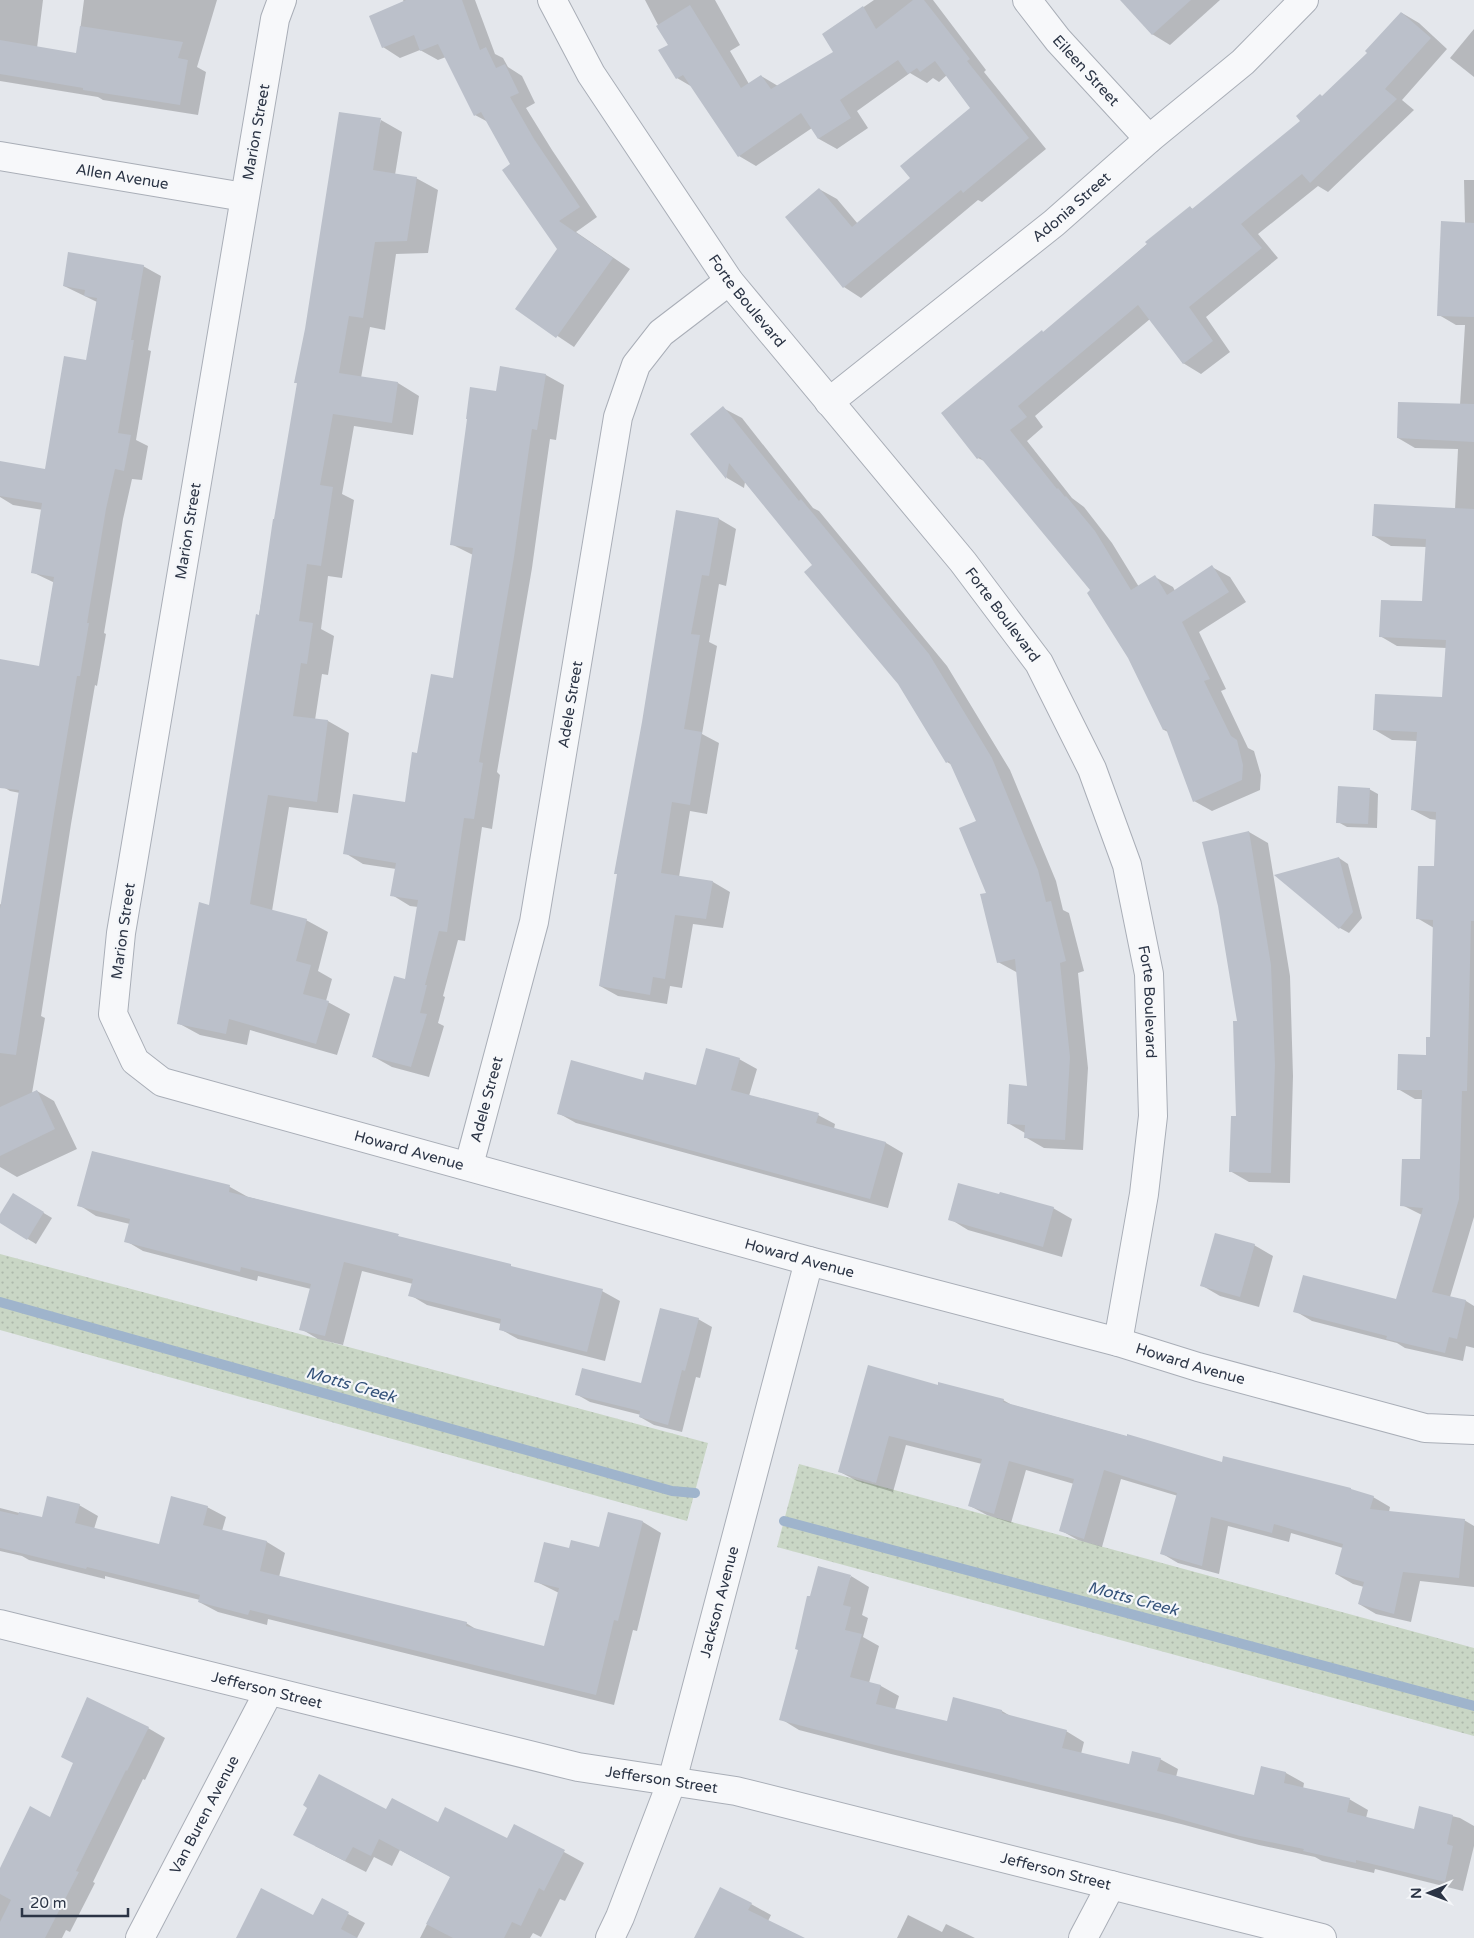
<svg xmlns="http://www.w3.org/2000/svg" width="1474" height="1938" viewBox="0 0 1474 1938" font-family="'Varela Round',sans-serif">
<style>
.grass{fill:url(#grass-dots)}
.shadow{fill:#0003}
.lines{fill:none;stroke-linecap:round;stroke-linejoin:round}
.stream{stroke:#9fb4cc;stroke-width:10}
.building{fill:#bbc0ca}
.street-casing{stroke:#a9aeb7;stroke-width:30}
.street{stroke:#f7f8fa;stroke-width:28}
.labels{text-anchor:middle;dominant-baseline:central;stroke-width:4.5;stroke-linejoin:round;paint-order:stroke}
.street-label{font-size:15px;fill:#2b3445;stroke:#f4f6f9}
.water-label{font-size:16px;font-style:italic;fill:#34527a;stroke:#f4f6f9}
</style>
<defs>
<pattern id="grass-dots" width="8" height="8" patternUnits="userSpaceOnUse" patternTransform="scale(1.25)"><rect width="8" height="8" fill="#c9d6c5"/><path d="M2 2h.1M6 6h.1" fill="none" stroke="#adb8ab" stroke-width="1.8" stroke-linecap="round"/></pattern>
</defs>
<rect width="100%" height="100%" fill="#e4e7ec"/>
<!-- grass -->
<g class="grass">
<polygon points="0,1254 708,1443 687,1521 0,1330"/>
<polygon points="799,1464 1474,1648 1474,1736 777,1547"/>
</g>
<!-- shadow -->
<g class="shadow">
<polygon points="0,0 43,0 37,48 77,54 84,0 217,0 197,67 206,72 198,115 103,100 98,97 0,81"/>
<polygon points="403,0 475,0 495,54 503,58 508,67 522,76 535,103 526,108 552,150 597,217 576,232 630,269 574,347 517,309 559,249 488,122 475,115 446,57 438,60 420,50 400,58 383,47 404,2"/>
<polygon points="645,0 715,0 740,45 730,51 749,84 761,76 778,86 835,53 824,34 874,0 933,0 986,70 984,72 1046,149 982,202 978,200 861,298 844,287 819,189 837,199 858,224 912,179 972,108 947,75 939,82 933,78 927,83 910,73 857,111 868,128 837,149 819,139 812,128 756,166 739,156 694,88 677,78 669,46"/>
<polygon points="1122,0 1220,0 1170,45 1152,34"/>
<polygon points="1402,13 1419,23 1447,49 1402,100 1414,110 1328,192 1318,186 1258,234 1278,258 1206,317 1230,352 1201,374 1183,363 1150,319 1035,416 1043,427 1027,441 1072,498 1084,507 1112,543 1139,587 1155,577 1173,587 1175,591 1212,567 1230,577 1246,602 1199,632 1226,689 1221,691 1248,748 1254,751 1261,775 1260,790 1212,811 1194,801 1168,732 1164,730 1129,657 1092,591 986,462 978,458 943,413 1044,333 1190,207 1194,210 1302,121 1323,97 1369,53"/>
<polygon points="1474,29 1474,77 1450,58"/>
<polygon points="381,120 402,132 395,175 416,178 438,190 428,253 396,254 385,330 370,327 361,378 398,383 419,396 413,435 354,426 342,494 354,500 342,578 328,576 321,629 334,636 328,675 322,674 315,720 328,721 349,733 338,813 289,807 272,911 306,920 328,932 318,971 332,979 326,1001 350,1014 337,1055 250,1030 247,1045 200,1035 178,1023 210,906 298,384 295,382"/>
<polygon points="1464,180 1474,180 1474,1217 1450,1297 1466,1301 1474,1306 1474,1348 1466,1346 1463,1361 1405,1348 1397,1343 1312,1321 1295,1311 1397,1301 1422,1215 1402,1205 1422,1161 1423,1099 1415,1099 1398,1089 1427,1056 1431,1038 1434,928 1417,918 1435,867 1437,820 1430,819 1413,810 1417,741 1392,740 1375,730 1444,698 1447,648 1397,646 1380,636 1423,603 1427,547 1391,546 1374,536 1455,509 1458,449 1415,448 1398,438 1460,405 1465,325 1456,325 1439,315 1465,223"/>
<polygon points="143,266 161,276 148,350 151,351 136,440 148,446 142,480 132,479 123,519 104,633 106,634 97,686 95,685 71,824 41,1016 45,1018 32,1093 37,1091 54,1101 77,1149 17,1177 0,1167 0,904 2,905 20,793 10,791 0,785 0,661 40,667 55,583 32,572 43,510 13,505 0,497 0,467 46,471 87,361 97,302 64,286"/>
<polygon points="501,368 546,375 564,385 556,440 550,439 546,467 532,568 497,772 500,775 492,829 482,827 465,941 458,940 443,996 445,997 438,1023 444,1026 429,1077 392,1067 374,1057 406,981 418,907 410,906 392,895 396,869 363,864 345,853 406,803 418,754 454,679 473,555 451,544 497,393"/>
<polygon points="723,408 742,418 813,508 819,511 947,666 1010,770 1056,881 1063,910 1069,913 1084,971 1078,973 1088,1068 1083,1150 1044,1148 1025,1137 1025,1133 1008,1123 1029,1087 1018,973 998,962 977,822 952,765 947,762 899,684 814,565 745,482 744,488 727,478 691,434"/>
<polygon points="677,512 719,519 736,529 726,586 719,584 709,642 717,646 702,734 719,743 707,814 690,811 679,877 713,882 730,892 723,928 693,924 682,988 670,986 667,1004 618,996 600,986 619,875 615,873 643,723"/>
<polygon points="1369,789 1378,794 1377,828 1347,827 1338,822"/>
<polygon points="1249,832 1268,843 1290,976 1293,1076 1290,1183 1249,1182 1230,1171 1237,1118 1239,1022"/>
<polygon points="1339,858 1348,864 1362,918 1349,933 1340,928 1277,875"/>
<polygon points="739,1059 757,1069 749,1096 818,1115 835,1124 834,1129 886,1143 903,1153 888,1208 576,1123 558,1113 644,1081 697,1087"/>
<polygon points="93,1152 230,1187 248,1197 602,1291 620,1301 605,1361 518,1339 500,1329 501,1324 427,1305 410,1295 413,1284 362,1271 343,1345 318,1339 301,1329 311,1289 258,1276 257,1281 143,1251 126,1241 130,1224 96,1216 79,1205"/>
<polygon points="14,1195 52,1218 36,1244 0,1222 0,1217"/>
<polygon points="1000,1196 1053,1208 1072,1219 1062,1257 968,1230 950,1219"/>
<polygon points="1254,1245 1273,1256 1259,1307 1220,1296 1201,1285"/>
<polygon points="698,1319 712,1327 700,1378 696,1377 682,1432 654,1425 640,1417 641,1415 590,1402 576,1394 642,1384"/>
<polygon points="939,1386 1003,1400 1012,1405 1223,1463 1373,1497 1390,1507 1389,1512 1464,1520 1474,1526 1474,1587 1420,1581 1411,1622 1376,1614 1359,1604 1364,1587 1353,1584 1336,1574 1343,1548 1291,1533 1289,1542 1228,1526 1219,1574 1178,1563 1161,1553 1178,1496 1121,1479 1102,1547 1078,1540 1060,1530 1074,1484 1026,1470 1011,1523 987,1515 970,1506 982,1464 906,1445 893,1492 857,1481 840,1472"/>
<polygon points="79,1505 98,1516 94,1529 160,1546 207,1507 226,1517 222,1531 267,1542 285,1553 279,1577 466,1623 479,1631 545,1648 559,1593 535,1581 570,1550 600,1549 609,1514 643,1522 661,1533 637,1631 633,1630 614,1705 268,1619 267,1625 218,1612 199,1602 200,1600 105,1576 105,1579 29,1560 22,1556 0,1551 0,1508 43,1519"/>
<polygon points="851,1576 869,1587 862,1615 868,1618 863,1637 879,1646 869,1683 881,1686 899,1696 895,1710 948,1722 1002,1711 1012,1717 1066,1731 1084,1742 1081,1754 1130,1766 1160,1759 1178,1769 1176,1777 1255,1796 1262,1767 1286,1773 1304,1783 1303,1789 1349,1799 1368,1810 1366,1818 1415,1830 1420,1808 1460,1818 1474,1826 1474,1846 1463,1891 1375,1869 1374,1873 1322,1861 1315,1857 1259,1845 1181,1824 891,1754 799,1730 781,1719"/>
<polygon points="148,1728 165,1738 145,1780 143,1779 93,1882 95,1883 70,1932 66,1930 62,1938 0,1938 0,1871 51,1819"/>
<polygon points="387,1811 507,1840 564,1852 584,1863 565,1901 560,1899 541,1937 533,1933 530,1938 420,1938 451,1877 400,1850 392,1866 374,1857 366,1872 315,1846"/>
<polygon points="322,1900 365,1923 357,1938 236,1938 313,1917"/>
<polygon points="751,1904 771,1915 768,1921 802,1938 699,1938"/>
<polygon points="908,1915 942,1932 946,1924 975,1938 897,1938"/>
</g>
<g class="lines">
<!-- stream -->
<g class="stream">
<polyline points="0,1302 672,1491 695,1493"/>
<polyline points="784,1521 1474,1706"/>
</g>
</g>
<!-- building -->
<g class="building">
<polygon points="406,0 462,0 480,50 486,47 496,68 505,64 519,93 510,97 534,139 580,207 559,221 613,258 556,338 515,309 557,249 502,170 510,164 481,112 474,116 438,44 420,51 414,35 382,48 369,16"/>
<polygon points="913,0 924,0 970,59 967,61 1029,138 963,193 961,190 843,288 785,217 819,188 852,227 910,178 900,166 970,108 935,61 920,72 917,68 908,74 898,60 840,100 851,118 818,139 801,113 738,157 683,75 676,79 658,50 668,45 656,26 690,5 741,88 761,75 771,89 833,52 822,34 863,6 876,29"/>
<polygon points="1120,0 1191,0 1152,35"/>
<polygon points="1401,12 1431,38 1385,89 1397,99 1310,183 1302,174 1241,224 1262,248 1189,307 1213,341 1183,364 1138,305 1018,406 1027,417 1010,430 1057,489 1058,488 1065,497 1066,496 1095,531 1131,590 1155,575 1167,595 1212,565 1229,592 1182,622 1210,679 1204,681 1231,736 1237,740 1243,765 1242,780 1193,802 1166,729 1163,730 1128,658 1087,593 1090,590 980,457 977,459 941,413 1042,330 1043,332 1147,244 1145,242 1190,206 1192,209 1300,121 1296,116 1320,94 1322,96 1367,53 1365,51"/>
<polygon points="80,26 183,42 178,58 188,60 180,105 83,90 83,88 0,74 0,40 76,53"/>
<polygon points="339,112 381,118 373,170 417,177 407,241 375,242 363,318 349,316 339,373 398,382 392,423 333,414 320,485 333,487 321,566 307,564 299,621 313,623 307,664 301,663 293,716 328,720 317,802 268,795 250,904 307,919 296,961 311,965 303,994 329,1001 316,1044 229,1019 226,1034 177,1024 199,902 209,905 256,614 259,615 273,519 274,519 297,383 294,383 305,329"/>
<polygon points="1441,221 1474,223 1474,317 1437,316"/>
<polygon points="68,252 144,265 131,340 134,340 118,433 131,435 124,471 115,469 106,509 87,623 89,623 80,676 77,676 54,814 16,1055 0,1053 0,909 19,790 0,788 0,659 39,666 54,577 31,573 42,503 0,496 0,461 45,469 64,356 86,360 97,298 84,296 85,290 63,286"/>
<polygon points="500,366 546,374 537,430 532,429 528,456 514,557 479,762 483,763 474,819 464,818 447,932 439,931 425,985 427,985 420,1013 427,1014 411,1067 372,1057 394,976 405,979 418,900 390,896 396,863 343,854 353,794 405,802 412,752 417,753 431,674 453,678 473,548 450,545 467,419 466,419 470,387 496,391"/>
<polygon points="1398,402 1474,404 1474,442 1397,438"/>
<polygon points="723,406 799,501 801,499 929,654 992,758 1038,870 1046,902 1051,901 1066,961 1060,963 1070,1057 1065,1140 1024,1138 1025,1125 1007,1124 1009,1084 1027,1086 1015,959 997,963 980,894 986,893 959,828 976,821 949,761 946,763 898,684 804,572 812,565 729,463 726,479 690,434"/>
<polygon points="1374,504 1474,509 1474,921 1471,921 1467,1091 1462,1091 1459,1199 1432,1292 1466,1300 1457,1339 1449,1337 1445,1353 1386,1339 1387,1336 1293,1312 1303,1275 1396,1299 1423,1208 1400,1206 1402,1159 1420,1159 1422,1090 1397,1090 1398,1054 1426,1055 1426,1037 1430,1037 1433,920 1416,919 1418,866 1434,866 1436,812 1411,810 1417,732 1373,730 1375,694 1442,697 1446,640 1379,637 1381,600 1422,601 1426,539 1372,536"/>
<polygon points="676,510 719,518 709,576 702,575 691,634 700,635 684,729 702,732 690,805 672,802 661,873 713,881 706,919 675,915 665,979 653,977 650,995 599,986 617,874 614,874 642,722"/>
<polygon points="1338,786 1370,788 1368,824 1336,823"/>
<polygon points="1249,831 1271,965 1275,1065 1271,1173 1229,1172 1231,1116 1236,1116 1233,1021 1237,1021 1218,906 1202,842"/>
<polygon points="1339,857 1353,912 1339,929 1274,875"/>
<polygon points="706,1048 740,1058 731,1090 819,1113 816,1123 886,1142 870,1199 557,1114 571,1060 643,1080 645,1072 696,1085"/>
<polygon points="37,1090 55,1129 0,1156 0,1107"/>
<polygon points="92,1151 230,1185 229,1192 399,1234 398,1236 511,1264 511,1266 603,1289 587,1352 499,1330 501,1319 408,1296 413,1279 344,1262 325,1336 299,1330 311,1284 241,1267 240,1272 124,1242 130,1219 77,1206"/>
<polygon points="958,1183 999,1194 1000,1192 1054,1207 1043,1247 948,1220"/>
<polygon points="13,1193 44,1212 27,1240 0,1223 0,1214"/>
<polygon points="1215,1233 1255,1244 1240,1297 1200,1286"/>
<polygon points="660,1308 699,1318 685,1371 682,1370 668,1425 639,1417 640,1411 575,1395 582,1368 641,1383"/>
<polygon points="868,1365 938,1385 938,1382 1004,1399 1003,1402 1127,1436 1127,1434 1222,1462 1223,1456 1351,1488 1351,1489 1374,1496 1370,1509 1465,1519 1459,1578 1403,1572 1394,1614 1358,1604 1364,1582 1335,1574 1343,1544 1274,1524 1272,1533 1211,1517 1202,1566 1160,1554 1177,1493 1104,1470 1084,1539 1059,1531 1074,1479 1009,1461 994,1514 968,1506 982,1459 889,1436 876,1483 838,1472"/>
<polygon points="47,1496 80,1504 75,1523 159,1544 171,1496 208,1506 203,1525 267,1541 260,1571 467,1622 466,1626 544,1646 559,1588 534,1582 544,1542 569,1548 571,1540 599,1547 608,1512 643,1521 618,1621 614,1620 596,1695 250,1610 248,1615 198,1602 200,1595 87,1567 86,1569 0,1548 0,1511 18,1515 19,1512 42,1517"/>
<polygon points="818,1566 851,1575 843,1605 851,1607 845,1630 862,1634 850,1677 881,1685 876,1704 947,1721 953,1697 1002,1710 1002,1713 1067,1730 1062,1748 1129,1764 1132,1751 1161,1758 1157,1771 1254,1795 1261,1766 1286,1772 1284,1783 1350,1798 1347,1812 1414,1829 1419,1806 1453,1815 1447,1844 1453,1846 1445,1882 1356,1860 1356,1863 1303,1851 1304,1849 1240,1836 1162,1814 871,1744 779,1720 798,1650 795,1649 807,1596 810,1596"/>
<polygon points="87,1697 149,1727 127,1771 126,1770 76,1871 79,1872 45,1938 0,1938 0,1922 11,1900 0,1894 0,1868 30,1806 50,1817 73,1763 61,1757"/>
<polygon points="319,1774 386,1809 392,1798 438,1822 445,1807 507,1838 514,1824 565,1850 544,1891 539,1888 521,1926 512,1922 504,1938 453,1938 426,1924 450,1877 379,1839 371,1856 353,1847 345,1861 293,1835 307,1808 303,1805"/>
<polygon points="720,1887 752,1903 748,1910 805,1938 694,1938"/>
<polygon points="261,1888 313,1915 322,1898 349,1912 341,1929 358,1938 236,1938"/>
</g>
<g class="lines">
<defs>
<g id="street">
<path id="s1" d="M282,0L275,19L121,933L113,1014L135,1061L162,1082L809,1261L1118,1342L1198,1367L1425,1428L1474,1430"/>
<path id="s2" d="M552,0L591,74L729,281L963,562L1039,663L1092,769L1127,865L1149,974L1153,1116L1144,1194L1118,1342"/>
<path id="s3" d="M1027,0L1058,40L1149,139"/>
<path id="s4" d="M0,156L244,197"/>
<path id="s5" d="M829,402L1054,223L1149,139L1243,62L1304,0"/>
<path id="s6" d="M469,1165L534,922L618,417L636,365L661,333L729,281"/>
<path id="s7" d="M0,1624L578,1767L736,1791L1322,1938"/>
<path id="s8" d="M140,1938L269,1691"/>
<path id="s9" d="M610,1938L620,1917L672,1781L809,1261"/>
<polyline points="1083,1938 1111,1885"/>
</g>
</defs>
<!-- street casing -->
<use href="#street" class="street-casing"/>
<!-- street -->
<use href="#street" class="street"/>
</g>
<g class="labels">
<!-- street labels -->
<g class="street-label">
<text stroke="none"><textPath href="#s3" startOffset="92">Eileen Street</textPath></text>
<text transform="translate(256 132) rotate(-80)">Marion Street</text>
<text stroke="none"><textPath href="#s4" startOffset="124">Allen Avenue</textPath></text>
<text stroke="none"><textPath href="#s5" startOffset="311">Adonia Street</textPath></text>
<text stroke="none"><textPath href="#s2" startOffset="359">Forte Boulevard</textPath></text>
<text transform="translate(188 531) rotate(-81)">Marion Street</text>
<text stroke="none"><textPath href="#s2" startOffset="764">Forte Boulevard</textPath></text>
<text stroke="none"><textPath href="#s6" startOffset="472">Adele Street</textPath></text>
<text transform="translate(123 931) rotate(-82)">Marion Street</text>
<text stroke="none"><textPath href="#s2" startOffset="1184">Forte Boulevard</textPath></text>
<text stroke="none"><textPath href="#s6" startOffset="68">Adele Street</textPath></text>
<text stroke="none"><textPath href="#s1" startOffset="1371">Howard Avenue</textPath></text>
<text stroke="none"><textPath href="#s1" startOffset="1776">Howard Avenue</textPath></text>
<text stroke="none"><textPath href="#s1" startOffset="2181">Howard Avenue</textPath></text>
<text stroke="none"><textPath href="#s9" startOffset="354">Jackson Avenue</textPath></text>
<text stroke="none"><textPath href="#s7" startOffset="275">Jefferson Street</textPath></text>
<text stroke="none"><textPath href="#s7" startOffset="680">Jefferson Street</textPath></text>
<text stroke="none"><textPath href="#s8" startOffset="139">Van Buren Avenue</textPath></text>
<text stroke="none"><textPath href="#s7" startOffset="1085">Jefferson Street</textPath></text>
</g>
<!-- water labels -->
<g class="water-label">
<text transform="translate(351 1385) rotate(16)">Motts Creek</text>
<text transform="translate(1133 1599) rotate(15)">Motts Creek</text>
</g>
</g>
<!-- north arrow -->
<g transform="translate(1429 1893) rotate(269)" stroke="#f4f6f9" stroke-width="4" paint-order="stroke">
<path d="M0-4L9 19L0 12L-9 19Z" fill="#2b3445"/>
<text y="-8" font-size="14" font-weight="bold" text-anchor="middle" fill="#2b3445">N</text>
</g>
<!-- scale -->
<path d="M22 1908v8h106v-8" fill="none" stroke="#2b3445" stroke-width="2.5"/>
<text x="30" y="1908" font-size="15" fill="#2b3445" stroke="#f4f6f9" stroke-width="4" paint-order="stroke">20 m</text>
</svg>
